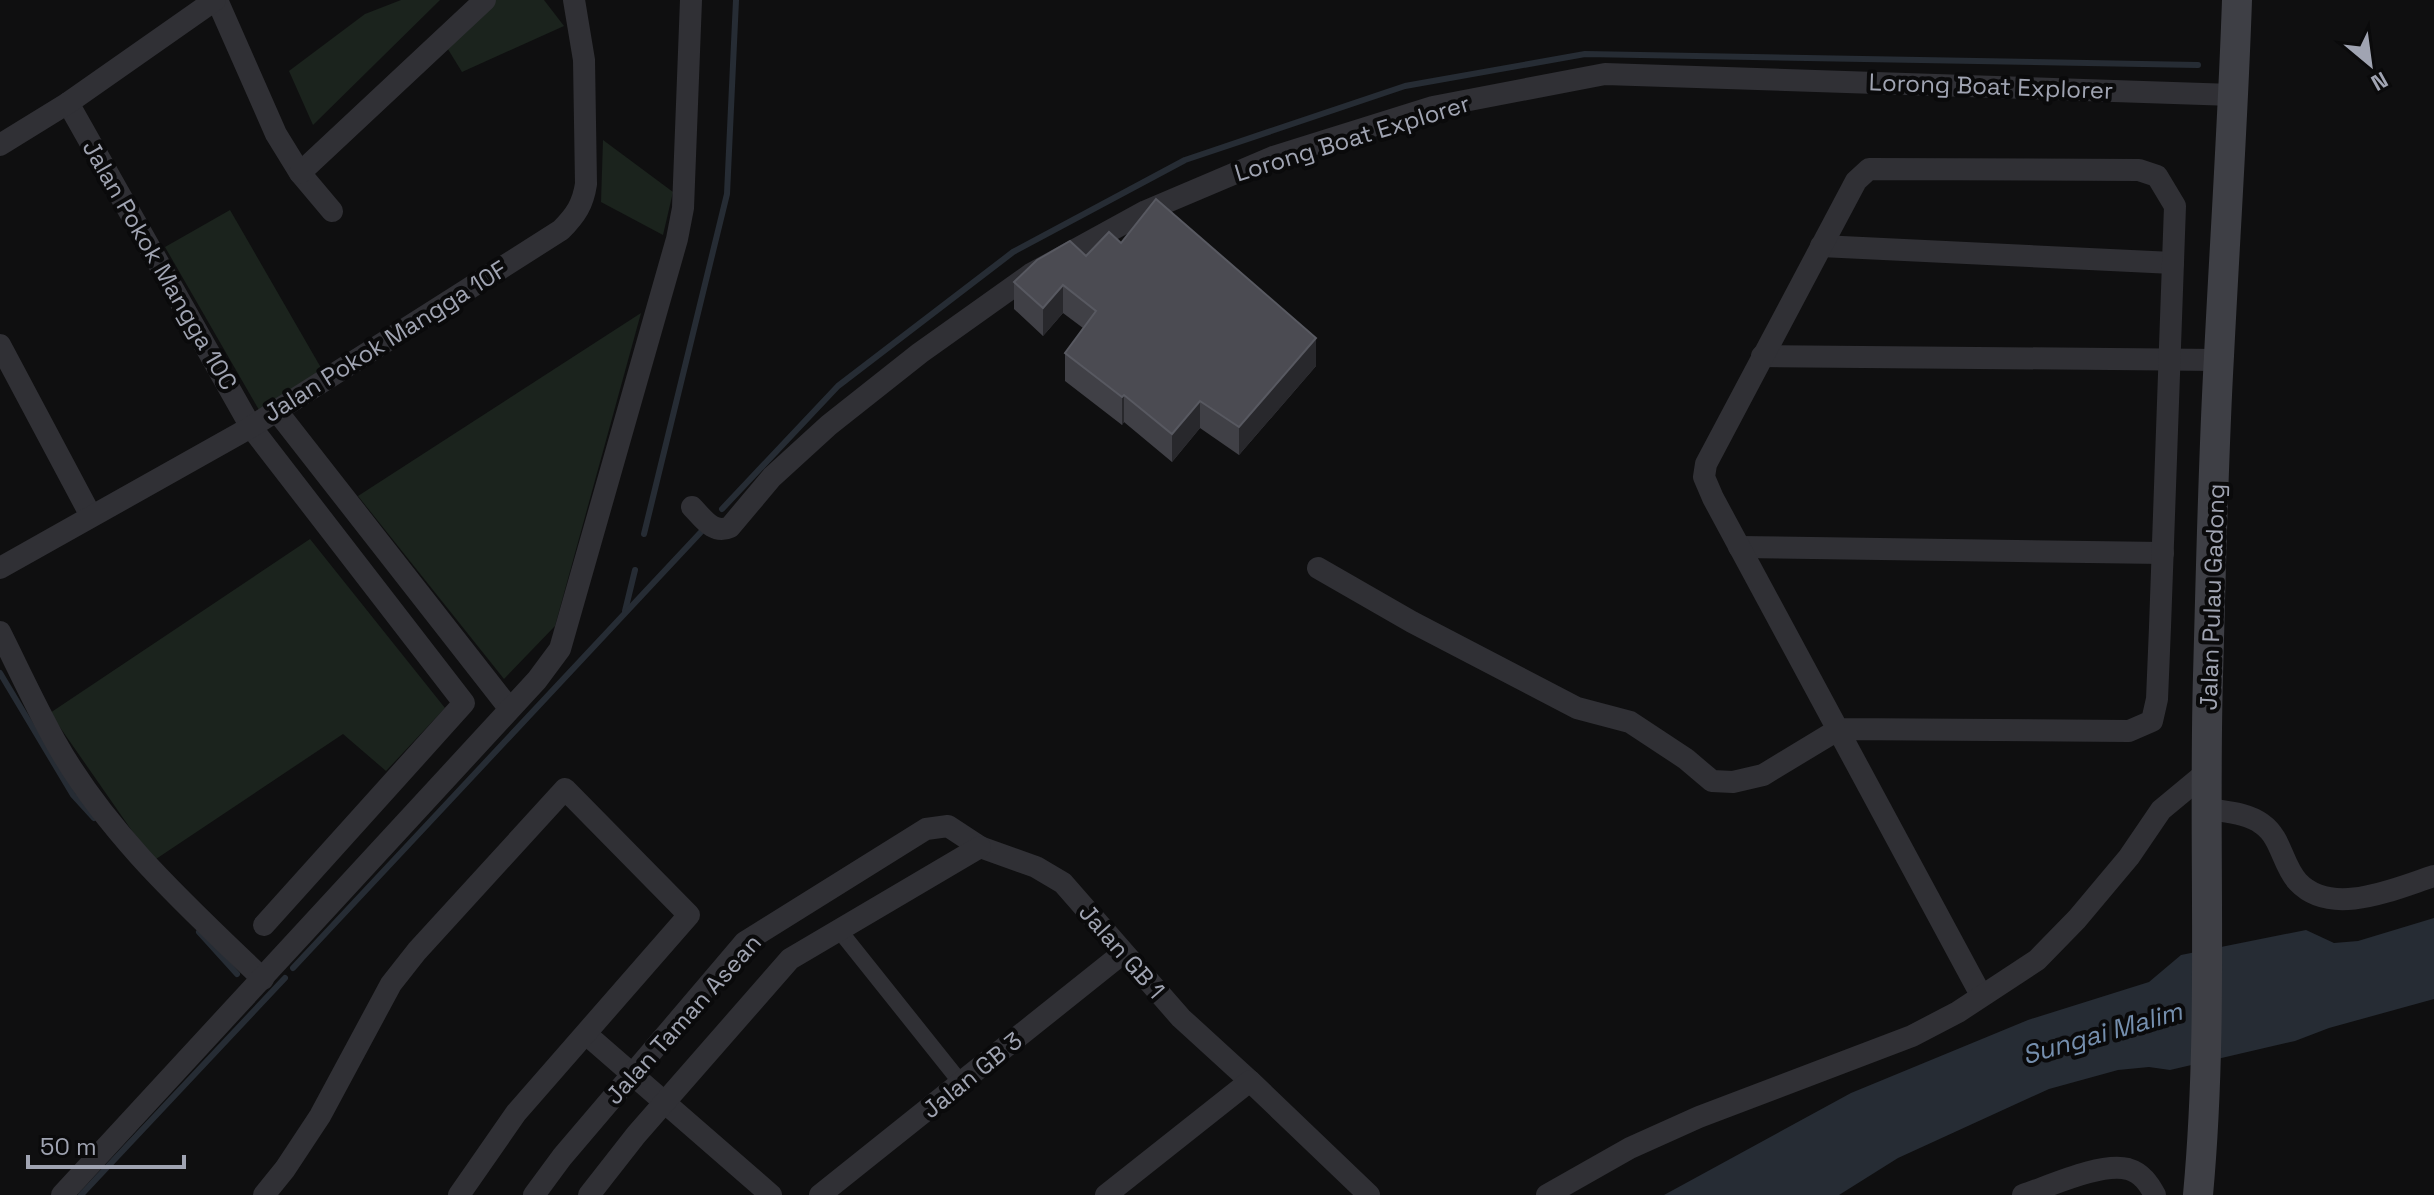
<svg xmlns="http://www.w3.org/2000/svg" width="2434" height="1195" viewBox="0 0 2434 1195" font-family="'Space Grotesk',sans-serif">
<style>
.green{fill:#1b231d}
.water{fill:#262c34}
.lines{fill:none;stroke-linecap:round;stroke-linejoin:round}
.stream{stroke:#262c34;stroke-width:6}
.pedestrian{stroke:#303035;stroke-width:16}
.minor{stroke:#303035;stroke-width:22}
.secondary{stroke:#3e3f45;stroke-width:30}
.wall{fill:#404046}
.shaded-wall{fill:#28282c}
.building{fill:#4b4b52;stroke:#585961;stroke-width:2}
.labels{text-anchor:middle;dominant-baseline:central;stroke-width:8;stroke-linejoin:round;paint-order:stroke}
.street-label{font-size:24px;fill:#a0a4b2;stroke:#0a0a0b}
.water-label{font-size:26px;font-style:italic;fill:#758fae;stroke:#0a0a0b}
</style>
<rect width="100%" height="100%" fill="#0f0f10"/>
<!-- green -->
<g class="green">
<polygon points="401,0 440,0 313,125 289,71 365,14"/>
<polygon points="484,0 544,0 564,26 462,72 446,46"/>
<polygon points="603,140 673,192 663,235 601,202"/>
<polygon points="230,210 324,373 259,410 165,247"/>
<polygon points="641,313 555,626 504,679 358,496"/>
<polygon points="310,539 445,708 386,771 343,734 153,861 50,713"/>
</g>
<!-- water -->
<polygon class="water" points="2434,918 2434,999 2329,1028 2295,1041 2170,1070 2149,1067 2118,1070 2049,1089 1898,1158 1839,1195 1664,1195 1851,1093 2028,1020 2149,982 2181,955 2306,930 2334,943 2358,941"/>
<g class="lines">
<!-- stream -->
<g class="stream">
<polyline points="722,509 838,386 1013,252 1185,160 1405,86 1585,54 2198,65"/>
<polyline points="644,534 727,194 736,0"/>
<polyline points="625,611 635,570"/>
<polyline points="0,673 73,795 94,818"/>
<polyline points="199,932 237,974"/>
<polyline points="293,968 701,532"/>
<polyline points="81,1195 285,978"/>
</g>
<!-- pedestrian -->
<polyline class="pedestrian" points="839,930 962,1084"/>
<!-- minor -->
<g class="minor">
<polyline points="217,0 276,134 300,173 332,211"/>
<polyline points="68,103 251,427 464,703 264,925"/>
<polyline points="0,145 68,103 215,0"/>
<polyline points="300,173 485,0"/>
<polyline points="1821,246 2173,263"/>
<polyline points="0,345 91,516"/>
<polyline points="1762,356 2218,360"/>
<polyline points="276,410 509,708"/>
<path d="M692,507C703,518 713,535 730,527L772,477L829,425L920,353L1031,274L1146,211L1273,157L1433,107L1605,74L2233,95"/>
<polyline points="1739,547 2163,553"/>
<path d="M0,568L251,427L561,230C576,215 583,204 586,184L584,60L574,0"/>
<polyline points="1318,568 1412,622 1577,708 1630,722 1686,759 1712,781 1733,782 1763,775 1839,729 2129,731 2152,721 2157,699 2160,627 2175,206 2157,176 2139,170 1869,169 1856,181 1706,464 1704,477 1713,498 1981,995"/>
<path d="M0,632C18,668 35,705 55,741C107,834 187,906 263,979"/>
<path d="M2209,809C2226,812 2248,813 2262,824C2282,838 2282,865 2298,882C2332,918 2396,888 2434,876"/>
<polyline points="586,1034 771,1195"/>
<polyline points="62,1195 537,680 560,649 677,239 683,208 691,0"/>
<polyline points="264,1195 285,1169 320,1116 391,984 417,951 565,789 689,915 516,1113 459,1195"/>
<polyline points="534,1195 562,1157 745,942 926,829 948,826 980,847 1036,867 1063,883 1181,1018 1250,1081"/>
<polyline points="589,1195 636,1135 790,959 980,847"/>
<polyline points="820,1195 1123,953"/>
<polyline points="1106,1195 1250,1081 1369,1195"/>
<polyline points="1547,1195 1630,1148 1699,1117 1912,1036 1958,1012 2037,960 2077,919 2129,857 2161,810 2208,771"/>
<path d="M2023,1195C2050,1186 2101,1162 2128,1169C2142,1173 2149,1184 2155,1195"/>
</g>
<!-- secondary -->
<path class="secondary" d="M2198,1195C2214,1022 2203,849 2208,676C2211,569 2213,462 2219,356C2225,237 2233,119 2237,0"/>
</g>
<!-- wall -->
<polygon class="wall" points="1121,243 1316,366 1239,455 1200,428 1172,462 1124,422 1122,425 1065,381 1065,353 1083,328 1063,313 1043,336 1014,309 1014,282"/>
<!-- shaded-wall -->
<g class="shaded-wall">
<polygon points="1063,285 1063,313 1043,336 1043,308"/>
<polygon points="1316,338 1316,366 1239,455 1239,427"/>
<polygon points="1124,395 1124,422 1122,425 1122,397"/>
<polygon points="1200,401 1200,428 1172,462 1172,434"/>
</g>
<!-- building -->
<polygon class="building" points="1156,199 1316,338 1239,427 1200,401 1172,434 1124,395 1122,397 1065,353 1096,311 1063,285 1043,308 1014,282 1037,260 1070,241 1086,256 1109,232 1121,243"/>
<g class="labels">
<!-- street labels -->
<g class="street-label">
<text transform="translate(1991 86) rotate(2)">Lorong Boat Explorer</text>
<text transform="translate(1352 138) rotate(-17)">Lorong Boat Explorer</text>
<text transform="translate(160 265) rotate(60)">Jalan Pokok Mangga 10C</text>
<text transform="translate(385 341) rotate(-32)">Jalan Pokok Mangga 10F</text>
<text transform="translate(2212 597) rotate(-88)">Jalan Pulau Gadong</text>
<text transform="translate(1122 951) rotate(49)">Jalan GB 1</text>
<text transform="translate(683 1019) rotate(-48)">Jalan Taman Asean</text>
<text transform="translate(972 1075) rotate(-39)">Jalan GB 3</text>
</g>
<!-- water labels -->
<g class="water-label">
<text transform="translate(2102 1033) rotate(-16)">Sungai Malim</text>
</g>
</g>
<!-- north arrow -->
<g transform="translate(2370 64) rotate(151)" stroke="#0a0a0b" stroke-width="6" paint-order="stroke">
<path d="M0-6L14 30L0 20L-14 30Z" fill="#a0a4b2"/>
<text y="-12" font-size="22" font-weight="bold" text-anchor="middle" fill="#a0a4b2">N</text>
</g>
<!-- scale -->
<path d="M28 1155v12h156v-12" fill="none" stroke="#a0a4b2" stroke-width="4"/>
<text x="40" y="1155" font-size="24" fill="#a0a4b2" stroke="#0a0a0b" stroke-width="6" paint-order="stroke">50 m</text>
</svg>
